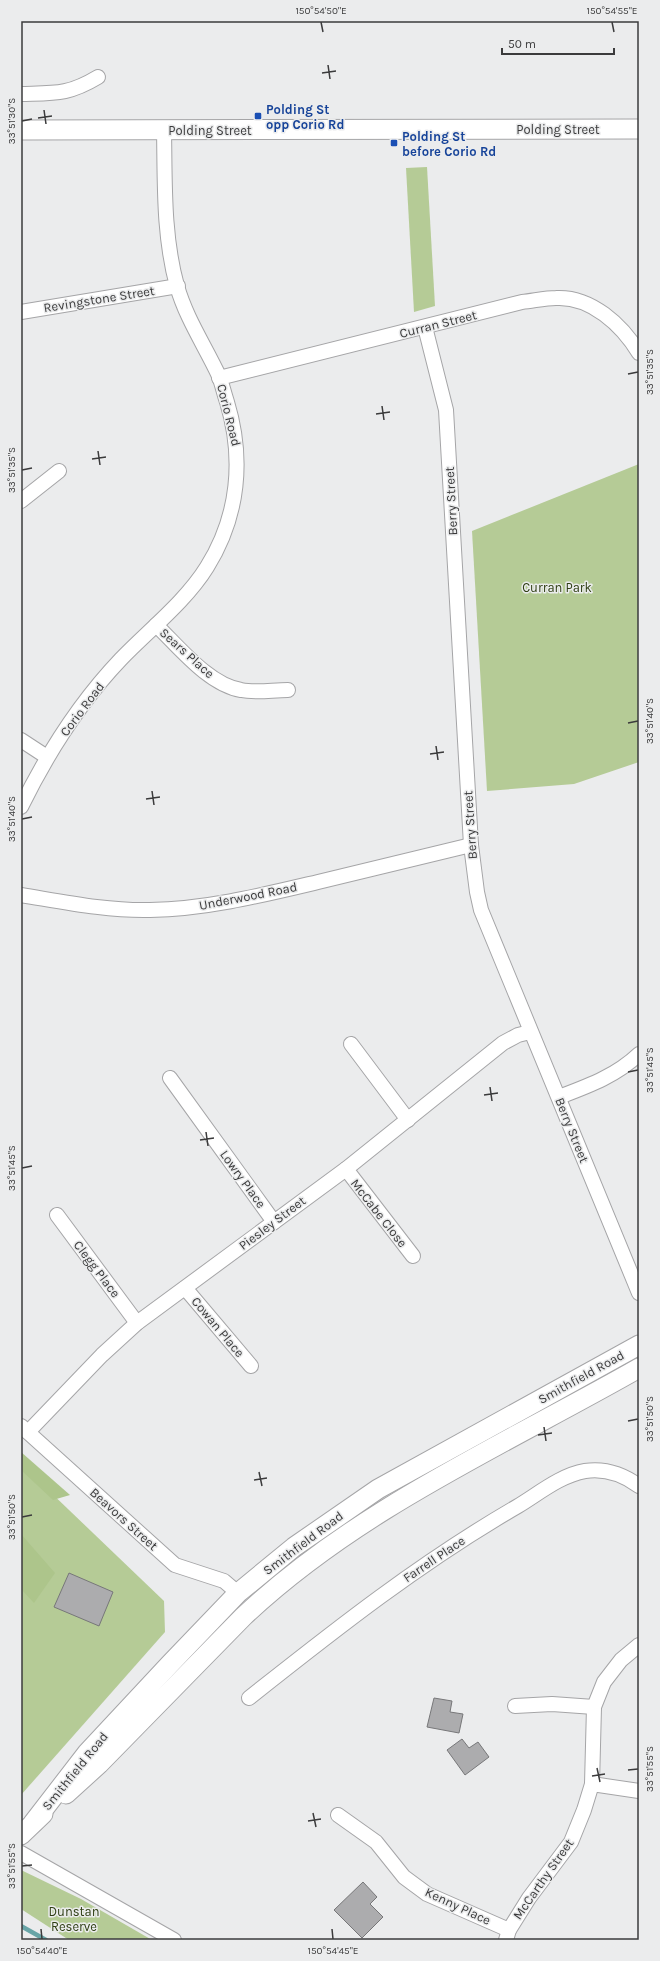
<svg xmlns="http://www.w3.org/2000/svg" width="660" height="1961" viewBox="0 0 660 1961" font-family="Karla,sans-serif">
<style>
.green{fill:#b5cb96}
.forest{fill:#adc58b}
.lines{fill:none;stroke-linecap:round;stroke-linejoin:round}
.stream{stroke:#68a5a7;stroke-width:4.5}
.building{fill:#acacae;stroke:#777779}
.street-casing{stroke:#a5a5a7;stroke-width:16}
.secondary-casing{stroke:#a5a5a7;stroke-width:21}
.street{stroke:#fff;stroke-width:14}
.secondary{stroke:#fff;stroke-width:19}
.ticks{fill:none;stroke:#3b3b3c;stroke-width:1.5}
.transit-dot{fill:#1a4fb4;stroke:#ebeced;stroke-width:1.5}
.labels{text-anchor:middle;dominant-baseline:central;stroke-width:3;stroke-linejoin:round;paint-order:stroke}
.transit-label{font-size:13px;font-weight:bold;fill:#164399;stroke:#ebeced;text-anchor:start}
.street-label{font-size:13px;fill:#3b3b3c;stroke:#ebeced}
.park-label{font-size:13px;fill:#2e3e13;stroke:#ebeced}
.neatline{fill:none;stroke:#3b3b3c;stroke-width:1.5}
.ticks-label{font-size:10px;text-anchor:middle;fill:#3b3b3c}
</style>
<rect width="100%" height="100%" fill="#ebeced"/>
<!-- green -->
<g class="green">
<polygon points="427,167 435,306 414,312 406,168"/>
<polygon points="639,464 639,762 574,784 487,791 472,531"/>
<polygon points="21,1464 164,1601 165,1632 21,1795"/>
<polygon points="21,1870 81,1899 152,1940 69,1940 21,1909"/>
</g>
<!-- forest -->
<g class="forest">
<polygon points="21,1452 70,1495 53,1500 21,1470"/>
<polygon points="21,1534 55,1573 34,1603 21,1589"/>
</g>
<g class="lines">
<!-- stream -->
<polyline class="stream" points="21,1926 46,1940"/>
</g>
<!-- building -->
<g class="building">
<polygon points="69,1573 113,1592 99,1626 54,1607"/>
<polygon points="434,1698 452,1701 450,1712 463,1714 459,1733 427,1727"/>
<polygon points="462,1739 469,1748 478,1742 489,1757 465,1775 447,1750"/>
<polygon points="363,1882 377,1897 370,1904 383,1917 362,1938 334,1910"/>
</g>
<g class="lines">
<defs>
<g id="street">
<path d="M21,94C55,93 68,95 98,77"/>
<polyline points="21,312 178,286"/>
<polyline points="425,327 446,410 471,845 477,892 481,910 639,1293"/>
<path d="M219,378L522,302C533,301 545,298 556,298C591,296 622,325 639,353"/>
<polyline points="21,501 59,471"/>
<path d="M156,625C179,647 209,685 241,690C256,693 272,690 288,690"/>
<polyline points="21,740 47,757"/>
<path d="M21,807C47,754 80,702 121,659C149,630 186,601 207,567C239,516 244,458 227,402C224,393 222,384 219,376C205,346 186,318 177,286C163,235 165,182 164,130"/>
<path d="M21,895C64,902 107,911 150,910C207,909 263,895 318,882C369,870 420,857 471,845"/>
<polyline points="351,1044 408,1120"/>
<polyline points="170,1078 274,1222"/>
<path d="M559,1097C588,1086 616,1076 639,1054"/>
<polyline points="346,1169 413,1256"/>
<polyline points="57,1215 137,1323"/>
<polyline points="185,1288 251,1366"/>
<polyline points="21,1426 175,1565 224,1581 238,1593"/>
<polyline points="28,1432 102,1355 137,1323 346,1169 503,1043 518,1035 530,1032"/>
<path d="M249,1698C336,1629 421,1562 518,1506C538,1494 561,1475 585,1471C605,1468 624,1475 639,1486"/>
<polyline points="515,1706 552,1704 594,1707"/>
<polyline points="592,1784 639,1791"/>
<polyline points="338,1815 376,1842 404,1877 427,1894 509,1930"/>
<polyline points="21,1853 174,1940"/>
<polyline points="506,1940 509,1930 529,1898 571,1842 584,1810 592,1784 594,1707 604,1682 621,1660 639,1645"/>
</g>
<g id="secondary">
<polyline points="21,130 639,129"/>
<path d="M66,1794L99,1764L243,1617C357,1509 504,1445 639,1368"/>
<polyline points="33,1823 87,1753 170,1664 238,1593 294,1547 378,1489 639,1345"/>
<polyline points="21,1835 43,1814"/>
</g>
</defs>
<!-- street casing -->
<use href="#street" class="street-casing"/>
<!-- secondary casing -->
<use href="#secondary" class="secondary-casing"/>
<!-- street -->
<use href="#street" class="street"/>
<!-- secondary -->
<use href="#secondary" class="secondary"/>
</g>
<!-- ticks -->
<path class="ticks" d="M321,22L323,32M612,22L614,32M328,65L330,79M322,73L336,71M44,110L46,124M38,118L52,116M22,121L32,119M628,374L638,372M382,406L384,420M376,414L390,412M98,451L100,465M92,459L106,457M22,470L32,468M628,723L638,721M436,746L438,760M430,754L444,752M152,791L154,805M146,799L160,797M22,819L32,817M628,1072L638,1070M490,1087L492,1101M484,1095L498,1093M206,1132L208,1146M200,1140L214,1138M22,1168L32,1166M628,1421L638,1419M544,1427L546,1441M538,1435L552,1433M259,1472L262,1486M254,1480L267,1478M22,1517L32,1515M597,1768L600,1782M628,1770L638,1769M592,1776L605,1774M313,1813L316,1827M308,1821L321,1819M22,1866L32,1865M41,1929L42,1939M332,1929L333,1939"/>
<!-- markers -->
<g class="transit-dot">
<rect x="254" y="112" width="8" height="8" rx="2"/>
<rect x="390" y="139" width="8" height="8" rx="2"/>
</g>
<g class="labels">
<!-- transit labels -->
<g class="transit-label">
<text x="266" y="109">Polding St<tspan x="266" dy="15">opp Corio Rd</tspan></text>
<text x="402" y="136">Polding St<tspan x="402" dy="15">before Corio Rd</tspan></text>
</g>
<!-- street labels -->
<g class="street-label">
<text x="558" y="129">Polding Street</text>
<text x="210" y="130">Polding Street</text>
<text transform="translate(99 299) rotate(-9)">Revingstone Street</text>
<text transform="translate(438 324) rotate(-14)">Curran Street</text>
<text transform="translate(229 415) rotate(76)">Corio Road</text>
<text transform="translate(451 501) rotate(-93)">Berry Street</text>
<text transform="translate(187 653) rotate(42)">Sears Place</text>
<text transform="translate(82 709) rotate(-53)">Corio Road</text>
<text transform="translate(470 825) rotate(-94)">Berry Street</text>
<text transform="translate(248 896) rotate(-11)">Underwood Road</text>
<text transform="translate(572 1130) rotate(68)">Berry Street</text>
<text transform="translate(243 1179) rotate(54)">Lowry Place</text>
<text transform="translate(379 1213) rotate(52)">McCabe Close</text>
<text transform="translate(272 1223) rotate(-37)">Piesley Street</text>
<text transform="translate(97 1269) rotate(53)">Clegg Place</text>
<text transform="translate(218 1327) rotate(50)">Cowan Place</text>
<text transform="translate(581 1377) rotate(-29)">Smithfield Road</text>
<text transform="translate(124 1519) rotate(42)">Beavors Street</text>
<text transform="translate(303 1543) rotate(-37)">Smithfield Road</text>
<text transform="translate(434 1559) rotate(-34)">Farrell Place</text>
<text transform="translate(75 1771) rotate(-51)">Smithfield Road</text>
<text transform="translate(543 1879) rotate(-55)">McCarthy Street</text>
<text transform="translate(458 1906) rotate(25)">Kenny Place</text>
</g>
<!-- park labels -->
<g class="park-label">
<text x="557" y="587">Curran Park</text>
<text x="74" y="1911">Dunstan<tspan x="74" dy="15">Reserve</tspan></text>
</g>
</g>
<!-- border -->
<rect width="660" height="1961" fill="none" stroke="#ebeced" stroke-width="44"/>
<!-- scale -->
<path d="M502 48v6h112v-6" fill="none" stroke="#3b3b3c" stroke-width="2"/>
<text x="508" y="48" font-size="12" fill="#3b3b3c" stroke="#ebeced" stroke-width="3" paint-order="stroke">50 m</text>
<rect x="22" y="22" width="616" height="1917" class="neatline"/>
<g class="ticks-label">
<text x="321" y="14">150°54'50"E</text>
<text x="612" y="14">150°54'55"E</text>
<text transform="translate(11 121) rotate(-90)" y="4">33°51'30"S</text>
<text transform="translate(649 372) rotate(-90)" y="4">33°51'35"S</text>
<text transform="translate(11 470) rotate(-90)" y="4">33°51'35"S</text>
<text transform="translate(649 721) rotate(-90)" y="4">33°51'40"S</text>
<text transform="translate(11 819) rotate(-90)" y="4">33°51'40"S</text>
<text transform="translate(649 1070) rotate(-90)" y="4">33°51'45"S</text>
<text transform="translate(11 1168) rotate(-90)" y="4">33°51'45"S</text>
<text transform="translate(649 1419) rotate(-90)" y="4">33°51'50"S</text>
<text transform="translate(11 1517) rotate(-90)" y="4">33°51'50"S</text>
<text transform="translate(649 1769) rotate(-90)" y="4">33°51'55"S</text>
<text transform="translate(11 1866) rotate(-90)" y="4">33°51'55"S</text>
<text x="42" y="1954">150°54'40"E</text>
<text x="333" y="1954">150°54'45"E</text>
</g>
</svg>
